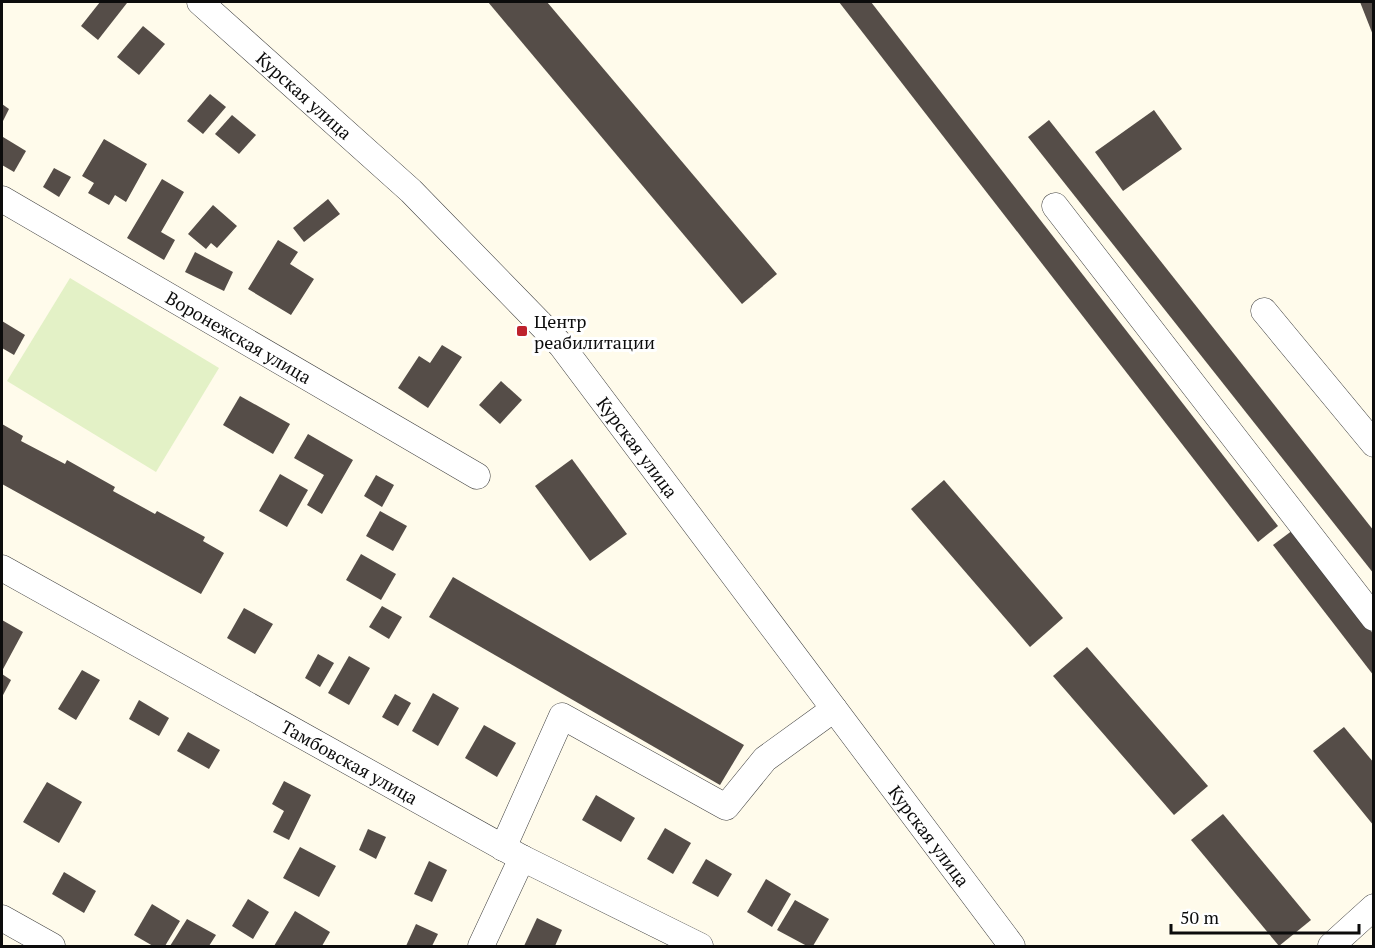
<svg xmlns="http://www.w3.org/2000/svg" width="1375" height="948" viewBox="0 0 1375 948" font-family="'PT Serif',serif">
<style>
.pitch{fill:#e3f1c6}
.building{fill:#554d48}
.lines{fill:none;stroke-linecap:round;stroke-linejoin:round}
.minor-casing{stroke:#3f3f3f;stroke-width:27}
.minor{stroke:#fff;stroke-width:26}
.poi-dot{fill:#be222d;stroke:#fff;stroke-width:2}
.labels{text-anchor:middle;dominant-baseline:central;stroke-width:6;stroke-linejoin:round;paint-order:stroke}
.street-label{font-size:18px;fill:#0c0c0c;stroke:#fff}
.poi-label{font-size:18px;fill:#0c0c0c;stroke:#fff;text-anchor:start}
</style>
<rect width="100%" height="100%" fill="#fffbeb"/>
<!-- pitch -->
<polygon class="pitch" points="70,278 219,368 156,472 7,381"/>
<!-- building -->
<g class="building">
<polygon points="100,2 125,2 127,3 98,40 81,26"/>
<polygon points="488,2 547,2 777,274 742,304"/>
<polygon points="839,2 871,2 1278,526 1258,542"/>
<polygon points="1360,2 1374,2 1374,35 1373,35"/>
<polygon points="143,26 165,44 139,75 117,57"/>
<polygon points="210,94 226,107 203,134 187,121"/>
<polygon points="2,104 9,109 2,123"/>
<polygon points="1154,110 1182,149 1123,191 1095,152"/>
<polygon points="232,115 256,135 239,154 215,134"/>
<polygon points="1049,120 1374,531 1374,574 1028,137"/>
<polygon points="3,137 26,151 14,172 2,165 2,139"/>
<polygon points="104,139 147,164 126,202 115,195 109,205 88,193 94,183 82,176"/>
<polygon points="54,168 71,177 59,197 43,187"/>
<polygon points="162,179 184,192 161,232 175,240 164,260 127,238"/>
<polygon points="328,199 340,214 304,242 293,228"/>
<polygon points="213,205 237,226 217,248 211,243 206,249 188,234"/>
<polygon points="278,240 298,252 290,264 314,279 291,315 248,289"/>
<polygon points="195,252 233,272 224,291 185,272"/>
<polygon points="2,321 25,335 14,355 2,348"/>
<polygon points="442,345 462,357 428,408 398,388 419,356 430,363"/>
<polygon points="501,381 522,400 500,424 479,405"/>
<polygon points="240,396 290,424 273,454 223,425"/>
<polygon points="2,424 23,436 21,441 65,464 67,460 115,487 113,491 155,514 157,511 205,537 203,541 224,553 201,594 2,484"/>
<polygon points="308,434 353,460 322,514 307,505 324,475 294,458"/>
<polygon points="572,459 627,534 590,561 535,486"/>
<polygon points="280,474 308,490 287,527 259,511"/>
<polygon points="376,475 394,485 382,507 364,496"/>
<polygon points="944,480 1063,618 1030,647 911,509"/>
<polygon points="380,511 407,526 393,551 366,536"/>
<polygon points="1293,530 1374,635 1374,676 1273,545"/>
<polygon points="361,554 396,574 381,600 346,580"/>
<polygon points="453,577 744,745 720,785 429,617"/>
<polygon points="382,606 402,617 389,639 369,627"/>
<polygon points="244,608 273,624 255,654 227,638"/>
<polygon points="2,620 23,632 2,671"/>
<polygon points="1087,647 1208,786 1174,815 1053,676"/>
<polygon points="318,654 334,663 320,687 305,678"/>
<polygon points="349,656 370,668 349,705 328,693"/>
<polygon points="82,670 100,680 76,720 58,709"/>
<polygon points="2,674 11,680 2,697"/>
<polygon points="433,693 459,708 438,746 412,731"/>
<polygon points="395,694 411,703 398,726 382,717"/>
<polygon points="139,700 169,718 159,736 129,719"/>
<polygon points="484,725 516,743 497,777 465,758"/>
<polygon points="1344,727 1374,763 1374,826 1313,751"/>
<polygon points="188,732 220,750 209,769 177,751"/>
<polygon points="284,781 311,795 289,840 273,832 284,811 272,804"/>
<polygon points="47,782 82,802 59,843 23,822"/>
<polygon points="596,795 635,818 621,842 582,820"/>
<polygon points="1223,814 1311,920 1279,946 1191,840"/>
<polygon points="665,828 691,843 673,874 647,859"/>
<polygon points="368,829 386,837 376,859 359,850"/>
<polygon points="300,847 336,866 319,897 283,878"/>
<polygon points="706,859 732,874 718,897 692,883"/>
<polygon points="429,861 447,870 432,902 414,894"/>
<polygon points="64,872 96,891 84,913 52,894"/>
<polygon points="766,879 791,894 772,927 747,912"/>
<polygon points="248,899 269,912 253,939 232,926"/>
<polygon points="795,900 829,919 813,946 807,946 777,930"/>
<polygon points="152,904 180,921 165,946 153,946 134,935"/>
<polygon points="295,911 330,932 322,946 274,946"/>
<polygon points="537,918 562,930 555,946 524,946"/>
<polygon points="187,919 216,935 209,946 170,946"/>
<polygon points="416,924 438,934 432,946 406,946"/>
</g>
<g class="lines">
<defs>
<g id="minor">
<path id="s1" d="M200,2L411,191L561,345L1012,946"/>
<path id="s2" d="M2,199L477,476"/>
<polyline points="1055,206 1374,618"/>
<polyline points="1264,311 1374,444"/>
<path id="s3" d="M2,568L522,858L700,946"/>
<polyline points="503,848 562,716 726,807 765,759 834,709"/>
<polyline points="2,918 52,946"/>
<polyline points="481,946 522,858"/>
<polyline points="1331,946 1374,907"/>
</g>
</defs>
<!-- minor casing -->
<use href="#minor" class="minor-casing"/>
<!-- minor -->
<use href="#minor" class="minor"/>
</g>
<!-- markers -->
<rect class="poi-dot" x="516" y="325" width="12" height="12" rx="3"/>
<g class="labels">
<!-- street labels -->
<g class="street-label">
<text stroke="none"><textPath href="#s1" startOffset="140">Курская улица</textPath></text>
<text stroke="none"><textPath href="#s2" startOffset="274">Воронежская улица</textPath></text>
<text stroke="none"><textPath href="#s1" startOffset="626">Курская улица</textPath></text>
<text stroke="none"><textPath href="#s3" startOffset="398">Тамбовская улица</textPath></text>
<text stroke="none"><textPath href="#s1" startOffset="1112">Курская улица</textPath></text>
</g>
<!-- poi labels -->
<g class="poi-label">
<text x="534" y="321">Центр<tspan x="534" dy="21">реабилитации</tspan></text>
</g>
</g>
<!-- border -->
<rect width="1375" height="948" fill="none" stroke="#0c0c0c" stroke-width="6"/>
<!-- scale -->
<path d="M1171 924v9h188v-9" fill="none" stroke="#0c0c0c" stroke-width="3"/>
<text x="1180" y="924" font-size="18" fill="#0c0c0c" stroke="#ffffff" stroke-width="4.5" paint-order="stroke">50 m</text>
</svg>
